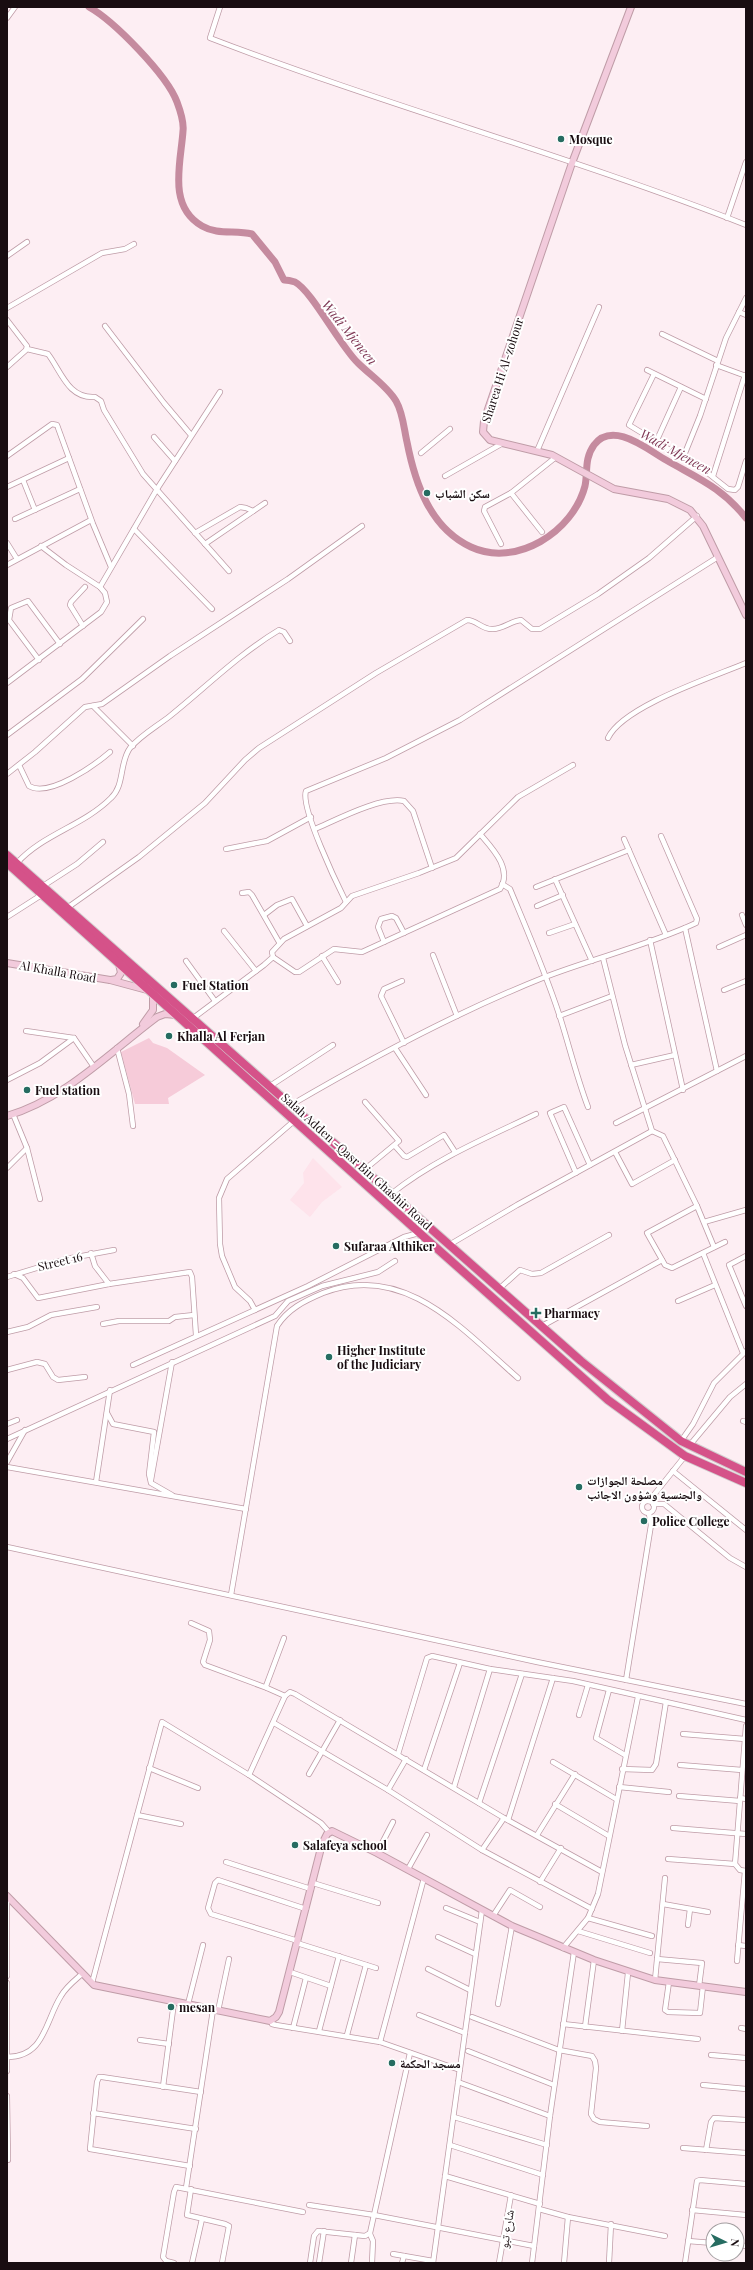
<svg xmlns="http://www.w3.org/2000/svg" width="753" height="2270" viewBox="0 0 753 2270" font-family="'Playfair Display','Noto Naskh Arabic',serif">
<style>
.built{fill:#fee3eb}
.green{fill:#f6cbd9}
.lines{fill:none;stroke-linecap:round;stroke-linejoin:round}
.river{stroke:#c58b9f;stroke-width:7}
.street-casing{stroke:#bf9ca7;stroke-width:6}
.secondary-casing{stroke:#bf9ca7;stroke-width:8}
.highway-casing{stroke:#d1cfcf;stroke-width:10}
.street{stroke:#fff;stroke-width:4.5}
.secondary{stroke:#f2cbdc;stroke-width:6}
.highway{stroke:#d55289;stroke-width:8}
.poi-dot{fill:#266c61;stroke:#fff;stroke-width:1.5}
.labels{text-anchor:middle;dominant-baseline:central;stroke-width:4;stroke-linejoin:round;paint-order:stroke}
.poi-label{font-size:12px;font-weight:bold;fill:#190d11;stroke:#fff;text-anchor:start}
.street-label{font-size:12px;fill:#190d11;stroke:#fff}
.water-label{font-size:13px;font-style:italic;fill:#7f3754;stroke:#fff}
</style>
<rect width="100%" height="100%" fill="#fdeef3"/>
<!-- built -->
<polygon class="built" points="313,1158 342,1187 322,1202 310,1217 290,1200 304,1183 303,1173"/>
<!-- green -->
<polygon class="green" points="149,1038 153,1043 167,1048 205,1075 168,1098 169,1104 135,1104 121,1052"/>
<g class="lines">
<!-- river -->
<path class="river" d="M89,7C114,21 167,75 177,102C180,110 184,123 183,131C181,162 167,206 202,226C217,235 235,230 252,234L275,262L284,280C287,280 292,281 295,282C312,291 340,346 358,363C370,375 387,386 396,401C403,413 404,429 407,442C415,483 430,528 471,547C516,568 573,532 585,486C588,472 584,459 594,445C613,420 648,450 666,460C699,479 721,487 746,518"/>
<defs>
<g id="street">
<path d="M220,7L210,38C387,106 570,156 746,225"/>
<polyline points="7,18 15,7"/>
<polyline points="727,218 746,162"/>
<polyline points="7,256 27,242"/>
<polyline points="7,308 102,253 125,249 134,244"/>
<polyline points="739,312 746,315"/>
<polyline points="7,320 27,346 26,350 7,367"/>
<polyline points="105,326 164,403 191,435"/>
<polyline points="662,334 718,361"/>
<path d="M27,349L48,354C61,371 68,399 95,397L101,401L104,410L143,474L229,571"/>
<polyline points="716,365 746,376"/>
<polyline points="647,370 706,399"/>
<polyline points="654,374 629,425 683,458 700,416 726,338 746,298"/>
<polyline points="154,437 175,461"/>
<polyline points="656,442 681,387"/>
<polyline points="537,451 599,307"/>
<polyline points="421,453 450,429"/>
<polyline points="7,456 52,424 57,425 93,524 111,567"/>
<polyline points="683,458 709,474 728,489 735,490 738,487 746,461"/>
<polyline points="445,476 503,443"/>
<polyline points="713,476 745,375"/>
<polyline points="23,480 35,510"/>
<polyline points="7,487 69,458"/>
<polyline points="511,493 542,532"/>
<polyline points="15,519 80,489"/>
<polyline points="134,529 212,609"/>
<polyline points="195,533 240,507 246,508 253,511"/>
<polyline points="7,543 17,559"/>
<polyline points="205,544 265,503"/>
<polyline points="501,544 484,511 485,507 511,493 556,457"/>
<polyline points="7,565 91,520"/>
<polyline points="100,587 157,489 220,392"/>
<polyline points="83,626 70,605 71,602 85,587"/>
<polyline points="39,660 9,620 11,608 28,601 60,644"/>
<polyline points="7,683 101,612 107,602 105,593 100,587 66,565 41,546"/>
<polyline points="93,706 133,746"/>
<polyline points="7,735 82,679 143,619"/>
<path d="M608,738C623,706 713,677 746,663"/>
<path d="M19,765L29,786C49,798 95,765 110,752"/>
<polyline points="7,774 35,752 85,707 102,704 170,656 288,579 362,526"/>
<path d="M315,829C336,820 381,796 404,801L413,811L432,868"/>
<polyline points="624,839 666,935"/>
<polyline points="226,849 267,841 311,817"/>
<path d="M17,863C43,834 83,826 111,798C125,785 119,763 130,748C141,735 156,727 170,716C206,687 239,654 279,630L284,632L290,641"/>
<polyline points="555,879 592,961"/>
<path d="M502,884L510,889C527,930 545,971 559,1014C569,1045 576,1075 588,1107"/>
<polyline points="43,886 77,864 103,842"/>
<polyline points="536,887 629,850"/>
<polyline points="242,893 249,892 252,895 279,942"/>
<path d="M346,902C337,884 300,807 306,791L386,758L460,720L718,557"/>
<polyline points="537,906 563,895"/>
<path d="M67,908L139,857L205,803L245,760L259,748L376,673L467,620C477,620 482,630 493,629C503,629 511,621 521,620L532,629H540L598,594L649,558L697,516"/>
<polyline points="264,915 277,905 292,899 307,926"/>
<polyline points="742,915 746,925"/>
<polyline points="7,917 43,894"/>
<polyline points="685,928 717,1071"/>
<polyline points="224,931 256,971"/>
<polyline points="549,933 575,924"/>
<polyline points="650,940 683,1090"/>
<polyline points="384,942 378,927 381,919 392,916 396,918 404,933"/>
<polyline points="719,947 746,935"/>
<polyline points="433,955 457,1016"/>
<polyline points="322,956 338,982"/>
<path d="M273,957L295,972H299L334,949L362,952L500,889C513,869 492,848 480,834"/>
<polyline points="186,961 215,1001"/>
<polyline points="402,981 384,989 381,996 404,1043"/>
<polyline points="724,990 746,981"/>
<polyline points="559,1016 612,996"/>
<polyline points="192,1019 264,965 273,957 272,952 284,939 341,908 352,896 419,873 456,858 518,797 573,765"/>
<polyline points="26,1031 74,1038 94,1067"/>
<polyline points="117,1048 129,1094 133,1126"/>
<polyline points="395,1048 426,1095"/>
<polyline points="631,1065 675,1055"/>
<polyline points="7,1080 40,1063 74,1038"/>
<polyline points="270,1086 333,1045"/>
<path d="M291,1105C373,1057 457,1012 545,977C594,958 649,945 696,923L697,919L661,836"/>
<polyline points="13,1114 27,1148 40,1199"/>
<polyline points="616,1123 746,1056"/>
<polyline points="652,1131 663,1136 697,1206 714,1247"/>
<polyline points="395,1146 404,1156 407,1157 444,1135 455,1152"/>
<polyline points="615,1152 632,1184 675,1160"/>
<polyline points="7,1168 27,1148"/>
<polyline points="364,1170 399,1141 365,1102"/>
<polyline points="576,1173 550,1113 564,1107 590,1165"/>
<path d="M391,1194C435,1159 486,1138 536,1114"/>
<polyline points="697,1206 647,1233 665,1265 672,1268 725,1242"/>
<polyline points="704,1222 746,1210"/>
<polyline points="449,1245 517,1205 652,1131 625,1045 603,958"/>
<polyline points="91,1253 95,1266 109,1284 190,1272 192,1277 196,1335"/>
<polyline points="703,1253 743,1353"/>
<polyline points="746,1256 729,1265 746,1306"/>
<polyline points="14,1274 23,1278 38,1298 109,1284"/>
<polyline points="7,1277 66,1259 114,1250"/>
<polyline points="499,1289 520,1270 532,1274 541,1273 609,1235"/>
<polyline points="678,1301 715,1285"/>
<polyline points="255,1310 250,1301 235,1287 222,1256 220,1244 219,1198 227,1179 294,1121"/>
<polyline points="103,1324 119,1321 169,1321 175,1317 194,1315"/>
<polyline points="542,1326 662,1260"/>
<polyline points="7,1332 28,1327 51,1315 97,1307"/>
<polyline points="133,1365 308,1286 404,1237 419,1233"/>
<polyline points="7,1370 37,1362 45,1364 53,1377 58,1380 85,1377"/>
<polyline points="107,1413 113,1424 154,1432 149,1474 151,1483 172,1495"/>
<polyline points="743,1421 746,1422"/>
<polyline points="7,1424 17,1420"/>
<polyline points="7,1439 275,1316 288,1301 322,1286 378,1272 395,1261"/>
<polyline points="681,1441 693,1424 714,1383 746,1351"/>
<polyline points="689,1446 730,1397 746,1384"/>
<polyline points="7,1462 25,1430"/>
<polyline points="7,1467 246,1509"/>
<polyline points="673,1471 746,1530"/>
<polyline points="151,1480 172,1362"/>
<polyline points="96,1482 110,1390"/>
<circle cx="648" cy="1507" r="6"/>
<polyline points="649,1501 685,1456"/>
<polyline points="653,1504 664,1504 730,1558 746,1567"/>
<polyline points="7,1547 537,1662 746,1704"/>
<path d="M231,1595L277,1326C288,1309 304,1301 323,1293C404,1261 463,1330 518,1378"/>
<polyline points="191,1623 209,1631 210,1640 203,1662 205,1665 267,1688"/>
<polyline points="284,1638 266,1686 267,1688 285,1696"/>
<polyline points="626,1680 651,1525 649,1514"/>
<polyline points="609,1690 596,1738 625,1755"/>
<polyline points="579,1715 588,1685"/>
<polyline points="274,1723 388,1790 482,1850 592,1909"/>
<polyline points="746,1726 735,1864 740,1870 746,1871"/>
<polyline points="683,1734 745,1739"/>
<polyline points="398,1754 427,1658 432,1656 490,1669 573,1681 746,1720"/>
<polyline points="553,1762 616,1799"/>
<polyline points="680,1765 742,1770"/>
<polyline points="149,1768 198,1788"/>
<polyline points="622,1769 652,1770 656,1764 666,1702"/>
<polyline points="424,1770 460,1663"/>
<polyline points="309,1774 340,1720"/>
<polyline points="249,1775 285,1696 290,1692 295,1694 504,1818 602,1872"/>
<polyline points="454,1787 490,1669"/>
<polyline points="619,1787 669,1792"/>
<polyline points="388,1790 406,1759"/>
<polyline points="679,1796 740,1801"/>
<polyline points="740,1798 746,1799"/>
<polyline points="479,1803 522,1674"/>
<polyline points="555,1804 609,1836"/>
<polyline points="137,1815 181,1824"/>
<polyline points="508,1820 553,1678"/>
<polyline points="673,1828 746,1834"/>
<polyline points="537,1835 575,1774"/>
<polyline points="482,1850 504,1818"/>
<polyline points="377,1853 393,1822"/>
<polyline points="668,1859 735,1864"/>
<polyline points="226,1862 311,1889"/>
<polyline points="408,1869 427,1835"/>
<polyline points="540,1882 561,1848"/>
<polyline points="313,1883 378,1903"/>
<polyline points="663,1904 708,1912"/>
<polyline points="446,1908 480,1922"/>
<polyline points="493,1916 510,1890 540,1907"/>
<polyline points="588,1918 652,1936"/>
<polyline points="688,1925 690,1909"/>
<polyline points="578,1931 650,1953"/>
<polyline points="438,1937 475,1954"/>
<polyline points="298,1941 211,1914 208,1908 215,1883 218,1880 306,1909"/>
<polyline points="297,1943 376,1968"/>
<polyline points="738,1945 746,1946"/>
<polyline points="563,1948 588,1918 598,1894 638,1697"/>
<polyline points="657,1959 702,1963 699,1986"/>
<polyline points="737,1961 745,1871"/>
<polyline points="428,1969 470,1990"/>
<polyline points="290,1972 331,1986"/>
<polyline points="7,1976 7,1896"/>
<polyline points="655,1980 665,1878"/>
<polyline points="669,1982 665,2010 668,2012 700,2013 703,1986"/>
<polyline points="7,1983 7,2071"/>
<polyline points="92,1983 162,1722 249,1775 321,1823 329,1832"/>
<polyline points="188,2004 203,1945"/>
<polyline points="498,2004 512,1926"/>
<polyline points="218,2011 229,1959"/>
<polyline points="419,2015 465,2033"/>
<polyline points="472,2017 559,2050 592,2056 595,2061 596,2068 591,2114 594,2119 600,2122 647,2126"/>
<polyline points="272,2021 272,2024 276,2025 380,2042 460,2070"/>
<polyline points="563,2024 698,2039"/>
<polyline points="585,2027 594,1960"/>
<polyline points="293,2028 306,1978"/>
<polyline points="741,2028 746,2029"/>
<polyline points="319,2031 339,1956"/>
<polyline points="622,2031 628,1973"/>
<polyline points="347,2035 366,1965"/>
<polyline points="140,2040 169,2044"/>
<polyline points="380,2042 424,1878"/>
<polyline points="468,2051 554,2085"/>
<polyline points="711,2055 746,2058"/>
<path d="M7,2057C45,2057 45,2021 61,1996C66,1987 74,1981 82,1974"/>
<polyline points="458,2082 550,2116"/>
<polyline points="703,2085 746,2089"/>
<polyline points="163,2087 174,2002"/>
<polyline points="7,2096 8,2160"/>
<polyline points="93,2113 196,2129"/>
<polyline points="454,2117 547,2145"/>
<polyline points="450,2145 543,2175"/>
<polyline points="683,2148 746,2153"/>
<polyline points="706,2150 711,2122 714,2118 746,2120"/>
<polyline points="190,2166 90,2149 97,2082 99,2077 102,2077 201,2092"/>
<polyline points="445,2176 540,2204"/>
<polyline points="186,2188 213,2010"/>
<polyline points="191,2189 187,2215 225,2224 229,2226 222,2263"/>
<polyline points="309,2205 374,2215 534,2246"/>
<polyline points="539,2209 568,2217 665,2236"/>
<polyline points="692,2210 746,2215"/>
<polyline points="370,2234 373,2241 372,2263"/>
<polyline points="688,2241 713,2243"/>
<polyline points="737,2245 746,2246"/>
<polyline points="393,2254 433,2261"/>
<polyline points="174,2263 166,2261 163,2257 174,2192 176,2187 303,2212"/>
<polyline points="192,2263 202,2219"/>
<polyline points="310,2263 314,2236 318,2231 365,2236 370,2233 410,2053"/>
<polyline points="319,2263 324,2231"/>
<polyline points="351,2263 355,2235"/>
<polyline points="402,2263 404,2256"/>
<polyline points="433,2263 482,1910"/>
<polyline points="499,2263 511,2195"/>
<polyline points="532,2263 550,2116 574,1952"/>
<polyline points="564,2263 568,2217"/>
<polyline points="609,2263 611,2224"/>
<polyline points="685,2263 697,2181 700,2180 746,2184"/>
</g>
<g id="secondary">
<polyline points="631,7 572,163 484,421 483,432 490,440 552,455 614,489 668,499 690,510 703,526 746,615"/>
<polyline points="7,963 110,980 147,990"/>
<polyline points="111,980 117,979 121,973 119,964"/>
<polyline points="143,1024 153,1010 153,993"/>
<path d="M7,1116C65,1099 110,1052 157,1017L165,1014L176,1015"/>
<polyline points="7,1896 94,1985 270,2021 276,2017 279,2012 322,1844 327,1834 332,1831 377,1853 512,1926 594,1960 655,1980 746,1992"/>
</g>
<g id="highway">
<polyline points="7,855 581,1361 681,1441 746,1472"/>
<polyline points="7,863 433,1245 608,1400 685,1456 746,1483"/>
</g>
</defs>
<!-- street casing -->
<use href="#street" class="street-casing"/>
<!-- secondary casing -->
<use href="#secondary" class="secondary-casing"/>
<!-- highway casing -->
<use href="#highway" class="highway-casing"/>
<!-- street -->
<use href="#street" class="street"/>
<!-- secondary -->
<use href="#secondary" class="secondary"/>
<!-- highway -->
<use href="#highway" class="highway"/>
</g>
<!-- markers -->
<g class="poi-dot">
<circle cx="561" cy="139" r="4"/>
<circle cx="427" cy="493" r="4"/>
<circle cx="174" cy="985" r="4"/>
<circle cx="169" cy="1036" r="4"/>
<circle cx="27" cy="1090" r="4"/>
<circle cx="336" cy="1246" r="4"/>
<path d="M534 1307h4v4h4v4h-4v4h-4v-4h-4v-4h4z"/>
<circle cx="329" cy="1357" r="4"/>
<circle cx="579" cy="1487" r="4"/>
<circle cx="644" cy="1521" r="4"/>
<circle cx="295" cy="1845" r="4"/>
<circle cx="171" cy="2007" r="4"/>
<circle cx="392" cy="2063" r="4"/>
</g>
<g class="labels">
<!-- poi labels -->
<g class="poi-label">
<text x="569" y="139">Mosque</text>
<text x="435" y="493">سكن الشباب</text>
<text x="182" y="985">Fuel Station</text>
<text x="177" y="1036">Khalla Al Ferjan</text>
<text x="35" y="1090">Fuel station</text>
<text x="344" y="1246">Sufaraa Althiker</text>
<text x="544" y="1313">Pharmacy</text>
<text x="337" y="1350">Higher Institute<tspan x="337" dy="14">of the Judiciary</tspan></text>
<text x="587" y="1480">مصلحة الجوازات<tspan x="587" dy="14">والجنسية وشؤون الاجانب</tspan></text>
<text x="652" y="1521">Police College</text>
<text x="303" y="1845">Salafeya school</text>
<text x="179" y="2007">mesan</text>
<text x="400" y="2063">مسجد الحكمة</text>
</g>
<!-- street labels -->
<g class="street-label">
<text transform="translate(502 370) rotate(-72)">Sharea Hi Al-zohour</text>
<text transform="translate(58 971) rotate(10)">Al Khalla Road</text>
<text transform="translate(357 1161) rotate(42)">Salah Adden -Qasr Bin Ghashir Road</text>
<text transform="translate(60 1261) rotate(-14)">Street 16</text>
<text transform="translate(506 2229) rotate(-81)">شارع تبو</text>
</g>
<!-- water labels -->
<g class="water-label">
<text transform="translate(350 332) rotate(51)">Wadi Mjeneen</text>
<text transform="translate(676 451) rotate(29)">Wadi Mjeneen</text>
</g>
</g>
<!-- border -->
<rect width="753" height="2270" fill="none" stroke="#190d11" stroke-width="16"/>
<!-- north arrow -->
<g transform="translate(725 2242) rotate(95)"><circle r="19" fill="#ffffff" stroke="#a39ea0"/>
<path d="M0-3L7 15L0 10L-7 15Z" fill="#266c61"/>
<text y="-6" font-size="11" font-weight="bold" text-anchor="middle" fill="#190d11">N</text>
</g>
</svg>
